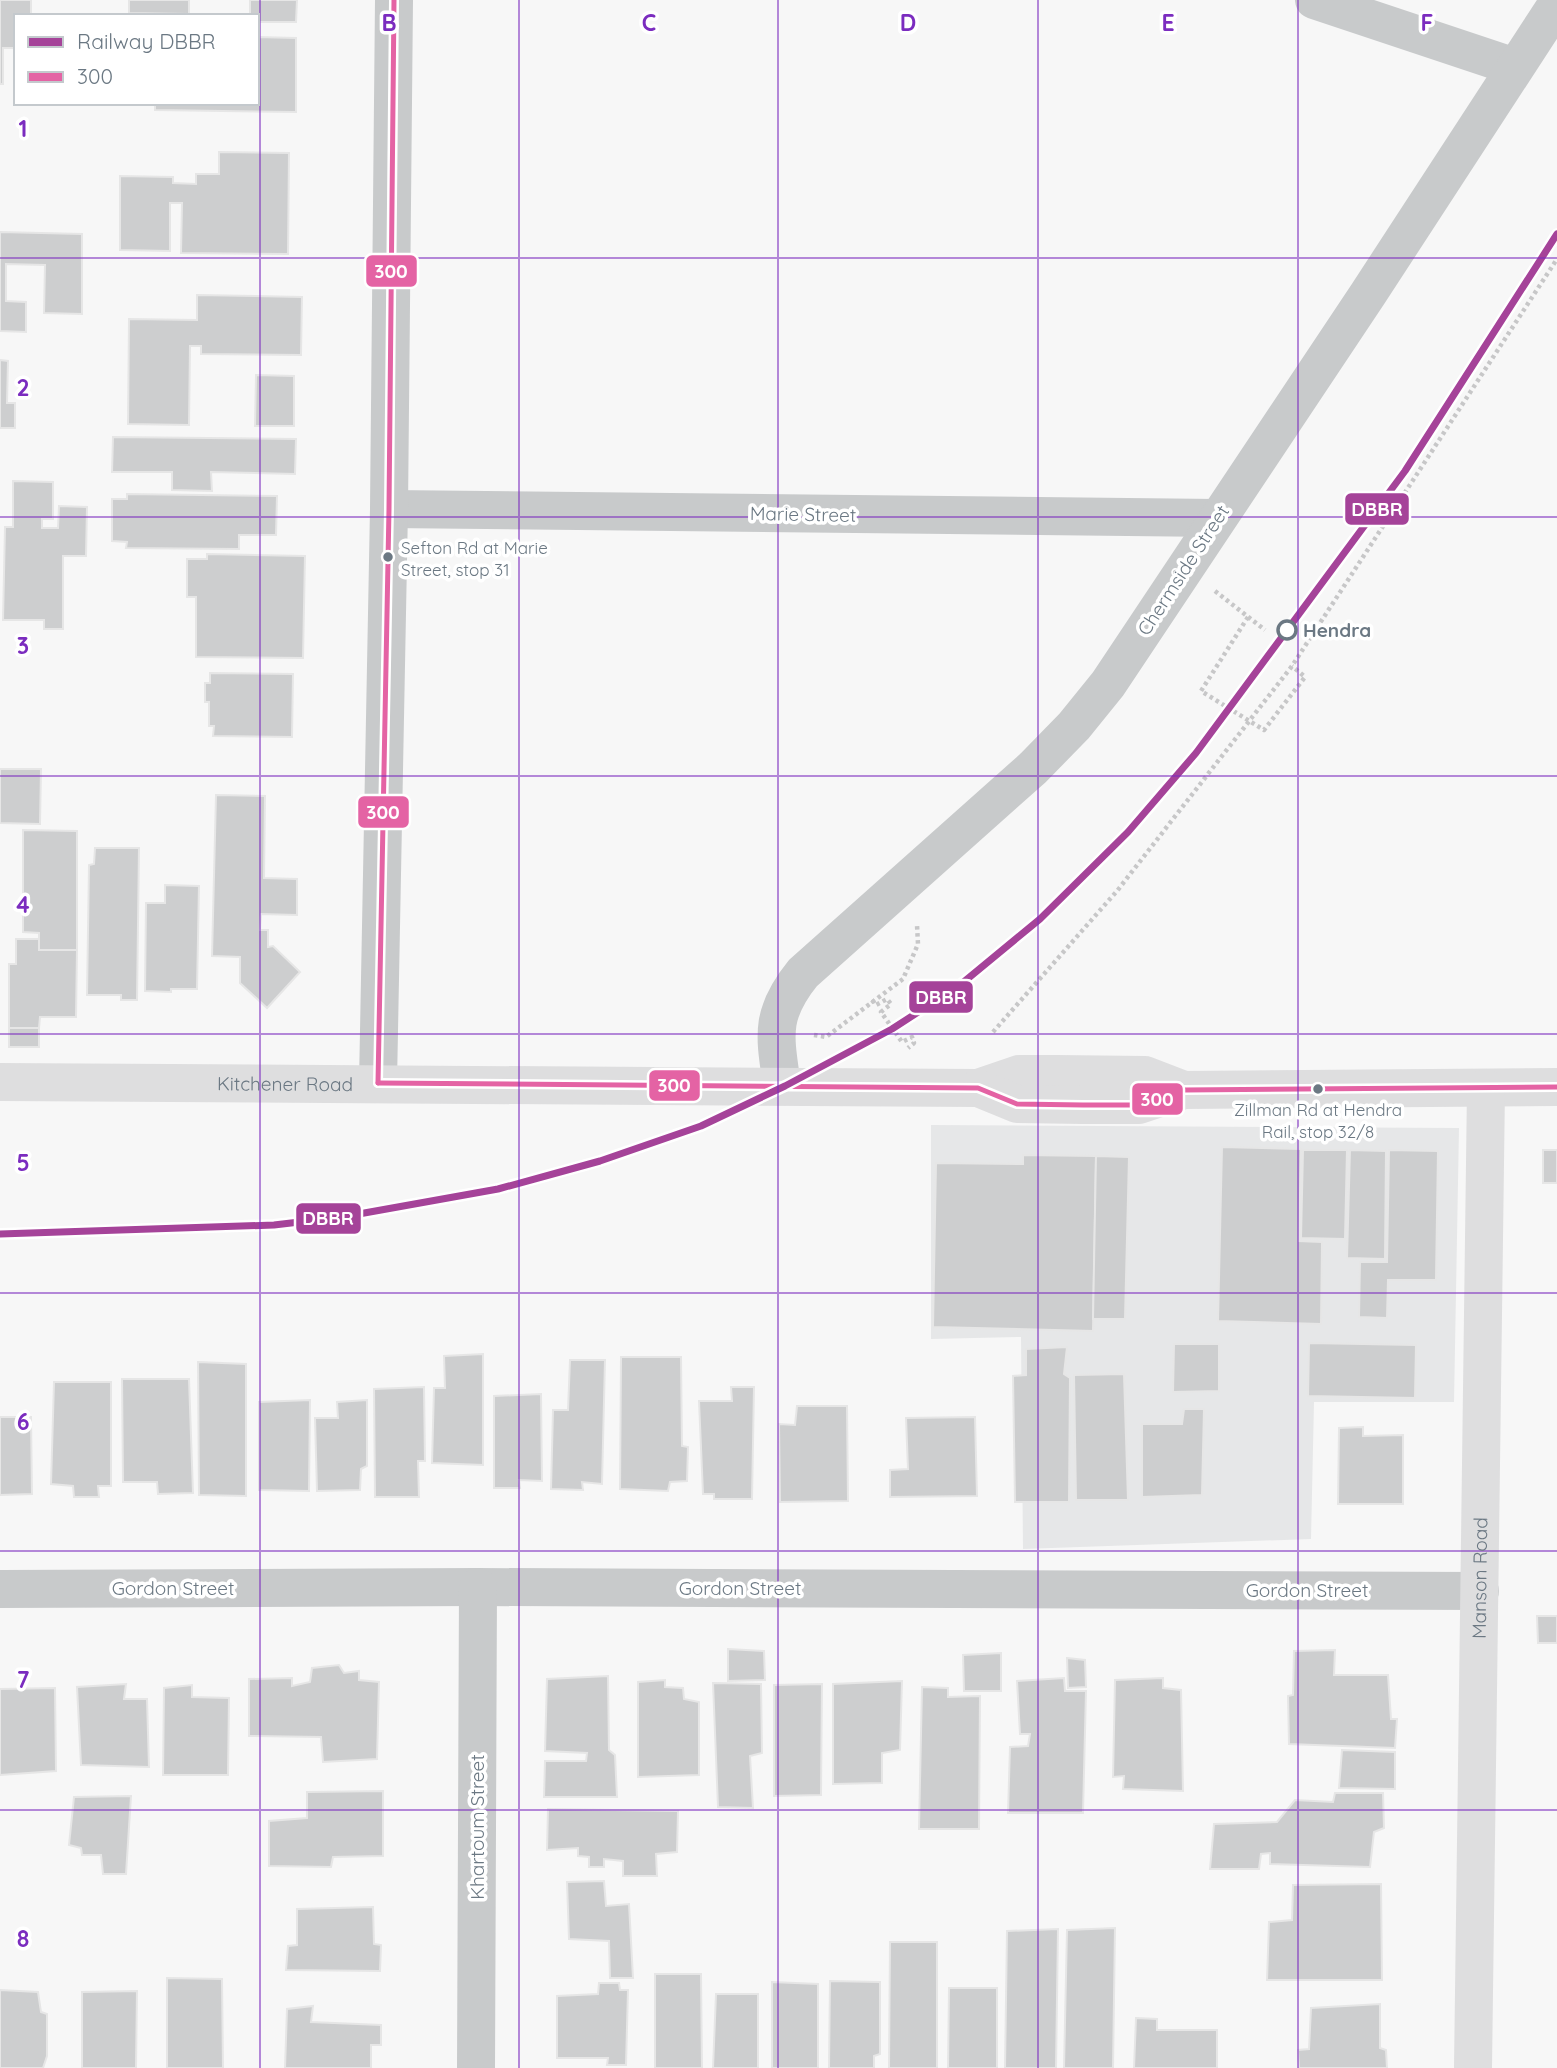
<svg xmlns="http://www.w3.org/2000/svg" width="1557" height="2068" viewBox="0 0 1557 2068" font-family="Quicksand,sans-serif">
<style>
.built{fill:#e6e7e8}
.building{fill:#cdcecf;stroke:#e6e6e6;stroke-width:2}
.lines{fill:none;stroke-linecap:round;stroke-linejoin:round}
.path{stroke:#c7c7c8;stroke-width:4.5;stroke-dasharray:3.5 3.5;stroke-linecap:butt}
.street{stroke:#c8cacb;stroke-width:38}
.secondary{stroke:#dededf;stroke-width:38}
.bus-1-casing{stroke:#fff;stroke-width:10}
.bus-1{stroke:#e463a4;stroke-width:5}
.rail-1-casing{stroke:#fff;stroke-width:12}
.rail-1{stroke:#a54399;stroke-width:7}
.grid{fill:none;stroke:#7b2cbf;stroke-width:2;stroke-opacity:0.55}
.bus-dot{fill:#6b7883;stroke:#fff;stroke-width:2.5}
.stop-dot{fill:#fff;stroke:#6b7883;stroke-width:3.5}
.labels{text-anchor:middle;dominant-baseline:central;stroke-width:7;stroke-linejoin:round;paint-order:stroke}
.bus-label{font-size:17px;fill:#6b7883;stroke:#fff;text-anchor:start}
.street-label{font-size:19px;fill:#6b7883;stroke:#fff}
.stop-label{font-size:19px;font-weight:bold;fill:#6b7883;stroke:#fff;text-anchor:start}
.grid-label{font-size:23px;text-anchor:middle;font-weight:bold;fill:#7b2cbf;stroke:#fff;stroke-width:7;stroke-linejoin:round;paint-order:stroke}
.line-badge{stroke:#fff;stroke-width:2.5}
.badge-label{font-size:19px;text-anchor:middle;font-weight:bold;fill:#fff}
</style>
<rect width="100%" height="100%" fill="#f7f7f7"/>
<!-- built -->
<polygon class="built" points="931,1125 1459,1128 1454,1402 1314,1402 1311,1539 1023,1549 1021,1337 931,1339"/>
<!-- building -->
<g class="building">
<polygon points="0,0 31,0 31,16 16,16 16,48 3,48 3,84 0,84"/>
<polygon points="129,0 189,0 189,14 129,13"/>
<polygon points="250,0 297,0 296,22 257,22 257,16 250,16"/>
<polygon points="257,37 296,38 296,112 155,110 155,103 257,103"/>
<polygon points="219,152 289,153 288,254 181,253 182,203 170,203 170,251 120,250 120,176 173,177 173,183 196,184 196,174 219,174"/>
<polygon points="0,232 82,234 82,314 44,313 45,265 6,264 6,301 26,302 26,332 0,331"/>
<polygon points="197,295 302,297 301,355 201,354 201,346 190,346 189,425 128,424 129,319 197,320"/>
<polygon points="0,360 8,361 7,403 15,403 15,428 0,428"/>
<polygon points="256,375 294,376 294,426 255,426"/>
<polygon points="113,437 296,439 295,474 211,472 212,491 172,490 172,472 112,472"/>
<polygon points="13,481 53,482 53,519 42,519 42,528 58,528 59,506 87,507 86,556 63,556 63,629 44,629 44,620 3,620 5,527 13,527"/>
<polygon points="127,494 277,496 276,535 239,535 239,549 126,548 127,542 112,541 112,499 127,499"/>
<polygon points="207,554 305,556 303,658 196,657 196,597 187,597 187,559 207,559"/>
<polygon points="210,673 293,674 292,737 213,736 214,726 209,726 209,702 205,702 205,683 210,683"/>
<polygon points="0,769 41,769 40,824 0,823"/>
<polygon points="216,795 265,796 264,878 297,879 297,915 261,914 260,930 268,930 268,947 273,946 300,972 267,1008 240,983 240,957 212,956"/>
<polygon points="23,830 77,831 77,950 39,950 39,933 23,932"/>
<polygon points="95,848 139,848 137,1000 121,1000 121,995 87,995 89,865 94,864"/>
<polygon points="165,885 199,886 197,989 171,989 171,992 145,991 146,903 165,903"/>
<polygon points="16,939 39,939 39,950 77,950 76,1017 40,1017 39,1028 9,1028 9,964 16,964"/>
<rect x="9" y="1028" width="30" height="19"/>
<polygon points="1222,1147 1301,1149 1299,1241 1322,1242 1321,1324 1218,1321"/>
<polygon points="1303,1150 1347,1150 1345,1239 1301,1238"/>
<polygon points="1350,1150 1386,1151 1385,1259 1347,1258"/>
<polygon points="1389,1150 1438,1151 1436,1280 1388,1280 1387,1318 1359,1317 1360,1262 1387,1262"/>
<rect x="1543" y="1150" width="14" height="33"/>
<polygon points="1023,1155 1096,1156 1093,1331 933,1327 936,1163 1023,1164"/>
<polygon points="1096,1156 1129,1157 1125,1319 1093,1319"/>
<polygon points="1309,1343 1416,1345 1415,1398 1308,1396"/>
<polygon points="1174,1344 1219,1344 1219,1391 1173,1392"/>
<polygon points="1067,1347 1064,1374 1070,1378 1069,1502 1015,1502 1013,1376 1026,1375 1026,1349"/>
<polygon points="483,1354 483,1465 432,1463 434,1388 445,1388 444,1356"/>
<polygon points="621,1357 681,1357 682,1446 688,1447 687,1481 670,1482 668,1491 620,1489"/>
<polygon points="570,1360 605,1360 602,1484 582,1482 583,1490 551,1489 553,1410 568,1410"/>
<polygon points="198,1362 246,1364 246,1496 199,1495"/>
<polygon points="1124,1374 1128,1500 1076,1500 1074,1375"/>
<polygon points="122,1379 189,1379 193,1493 158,1494 157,1482 123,1482"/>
<polygon points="54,1382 111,1382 111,1486 98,1486 99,1497 74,1497 73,1486 51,1484"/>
<polygon points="424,1387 425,1461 418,1461 419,1497 375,1497 374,1389"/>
<polygon points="731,1387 754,1387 752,1499 714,1499 714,1494 703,1494 699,1401 732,1401"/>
<polygon points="541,1394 542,1481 519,1480 520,1488 494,1488 494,1396"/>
<polygon points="310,1400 309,1491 259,1490 259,1402"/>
<polygon points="367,1400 367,1466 361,1469 360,1490 317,1491 315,1418 338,1418 337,1402"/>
<polygon points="797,1406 847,1406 848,1501 780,1502 779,1424 795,1425"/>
<polygon points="1184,1409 1204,1409 1202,1495 1142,1497 1142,1424 1182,1424"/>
<polygon points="0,1417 31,1417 32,1494 0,1495"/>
<polygon points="975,1417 977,1496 890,1497 890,1470 908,1469 906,1418"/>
<polygon points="1363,1427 1363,1436 1403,1435 1403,1504 1338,1504 1339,1428"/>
<polygon points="1537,1616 1557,1616 1557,1643 1538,1643"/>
<polygon points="728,1649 764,1651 765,1680 728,1681"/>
<polygon points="1335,1650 1334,1675 1388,1675 1391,1719 1397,1719 1395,1748 1289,1744 1288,1696 1293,1695 1294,1651"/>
<polygon points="1001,1653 1001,1691 964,1691 963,1655"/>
<polygon points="1067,1658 1085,1660 1086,1687 1068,1688"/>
<polygon points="339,1665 344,1673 359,1671 359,1680 379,1682 377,1759 323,1762 321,1737 249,1736 249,1679 292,1678 292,1686 310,1682 312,1668"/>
<polygon points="608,1676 609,1750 615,1755 617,1797 544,1797 545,1761 586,1761 587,1753 545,1751 547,1679"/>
<polygon points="1064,1678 1065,1691 1086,1691 1083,1813 1008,1813 1010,1747 1028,1746 1030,1734 1020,1734 1017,1681"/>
<polygon points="1163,1678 1163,1688 1181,1690 1183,1791 1123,1789 1124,1776 1113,1777 1115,1680"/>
<polygon points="665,1680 665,1687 683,1688 684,1699 699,1702 699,1775 638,1777 638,1682"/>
<polygon points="902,1681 900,1750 882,1753 882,1783 833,1784 833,1684"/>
<polygon points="713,1683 761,1684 762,1753 750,1756 753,1808 718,1807"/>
<polygon points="126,1684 124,1699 147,1699 149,1767 81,1765 77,1687"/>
<polygon points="822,1684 821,1795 774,1796 774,1685"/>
<polygon points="192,1685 192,1697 229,1698 228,1775 163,1775 164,1688"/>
<polygon points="922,1687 948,1688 948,1697 980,1696 979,1829 919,1829"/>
<polygon points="55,1688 56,1771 0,1775 0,1689"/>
<polygon points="1342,1750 1395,1752 1395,1789 1339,1788"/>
<polygon points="383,1791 383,1856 333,1857 331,1867 269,1866 269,1821 307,1818 307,1792"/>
<polygon points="1335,1793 1383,1793 1384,1828 1374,1832 1370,1867 1270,1864 1270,1853 1261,1854 1259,1869 1210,1869 1214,1824 1277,1822 1295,1800 1333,1802"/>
<polygon points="131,1796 126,1874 103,1874 101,1855 82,1855 81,1848 69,1845 74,1797"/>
<polygon points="548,1809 678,1811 677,1852 656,1854 657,1876 623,1876 623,1861 604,1859 604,1867 589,1867 589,1857 578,1856 578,1848 547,1850"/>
<polygon points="604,1881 606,1906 629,1904 633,1978 610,1978 609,1941 569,1939 567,1882"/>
<polygon points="1381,1884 1382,1980 1267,1980 1269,1922 1292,1920 1293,1885"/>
<polygon points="373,1907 374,1944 381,1945 380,1971 286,1970 288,1946 297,1945 297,1909"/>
<polygon points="1115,1928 1113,2068 1064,2068 1067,1930"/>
<polygon points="1058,1929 1056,2068 1005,2068 1007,1931"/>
<polygon points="890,1942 937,1942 937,2068 889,2068"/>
<polygon points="655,1974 701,1974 702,2068 655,2068"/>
<polygon points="167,1978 222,1979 223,2068 167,2068"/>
<polygon points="830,1981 880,1982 880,2054 874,2056 874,2068 829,2068"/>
<polygon points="772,1982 818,1984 818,2068 772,2068"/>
<polygon points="599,1983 619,1983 620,1990 628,1990 626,2065 607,2065 608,2058 557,2058 557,1996 598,1994"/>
<polygon points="949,1988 997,1988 997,2068 948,2068"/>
<polygon points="0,1990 38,1992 41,2012 47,2014 47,2056 43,2068 0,2068"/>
<polygon points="137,1991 136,2068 82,2068 82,1992"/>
<polygon points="716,1994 758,1994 758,2068 713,2068"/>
<polygon points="1380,2004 1380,2048 1386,2050 1387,2068 1299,2068 1298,2050 1309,2049 1311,2008"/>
<polygon points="313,2006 311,2022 381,2025 381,2045 371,2045 371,2068 285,2068 287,2009"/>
<polygon points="1136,2018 1157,2019 1157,2030 1217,2030 1217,2068 1134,2068"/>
</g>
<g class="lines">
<!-- path -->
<g class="path">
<polyline points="1215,591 1265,630"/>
<polyline points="1248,617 1201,691 1264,730 1305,677 1292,666"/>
<polyline points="872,1000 876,1005 887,999 891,1004 881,1012 902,1042 912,1037 914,1043 908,1048"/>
<polyline points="993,1032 1117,891 1292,666 1557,259"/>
<polyline points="814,1035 826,1037 903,979 918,944 917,925"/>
</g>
<!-- street -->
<g class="street">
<polyline points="1314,0 1515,67"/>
<polyline points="389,509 1217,518"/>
<polyline points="378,1083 389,509 394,0"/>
<path d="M782,1086C775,1036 769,1015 803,973L1033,768L1074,726L1108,684L1368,294L1557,4"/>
<polyline points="0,1589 478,1587 1480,1591"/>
<polyline points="476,2068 478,1587"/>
</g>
<!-- secondary -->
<g class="secondary">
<path id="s1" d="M0,1082L978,1088L1019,1074H1057L1145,1075L1184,1090"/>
<polyline points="978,1088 1017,1104 1083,1105 1139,1105 1184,1090 1557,1087"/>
<path id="s2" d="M1473,2068L1486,1088"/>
</g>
<defs>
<g id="bus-1">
<polyline points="378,1083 978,1088 1017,1104 1083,1105 1139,1105 1184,1090 1557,1087"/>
<polyline points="378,1083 389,509 394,0"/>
</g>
</defs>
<!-- bus-1 casing -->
<use href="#bus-1" class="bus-1-casing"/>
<!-- bus-1 -->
<use href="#bus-1" class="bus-1"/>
<defs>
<polyline id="rail-1" points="0,1234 274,1225 342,1217 498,1189 600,1161 701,1126 785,1086 892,1029 960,985 1040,919 1128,832 1196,753 1405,471 1557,234"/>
</defs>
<!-- rail-1 casing -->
<use href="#rail-1" class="rail-1-casing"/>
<!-- rail-1 -->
<use href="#rail-1" class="rail-1"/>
</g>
<!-- grid -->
<path class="grid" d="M260,0V2068M519,0V2068M778,0V2068M1038,0V2068M1298,0V2068M0,258H1557M0,517H1557M0,776H1557M0,1034H1557M0,1293H1557M0,1551H1557M0,1810H1557"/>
<!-- markers -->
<g class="bus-dot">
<circle cx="388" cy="557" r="6"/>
<circle cx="1318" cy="1089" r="6"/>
</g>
<circle class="stop-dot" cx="1287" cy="630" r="9"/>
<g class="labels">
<!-- bus labels -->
<g class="bus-label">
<text x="401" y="547">Sefton Rd at Marie<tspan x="401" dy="22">Street, stop 31</tspan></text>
<text x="1318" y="1109" text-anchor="middle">Zillman Rd at Hendra<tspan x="1318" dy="22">Rail, stop 32/8</tspan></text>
</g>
<!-- street labels -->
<g class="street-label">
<text transform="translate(803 514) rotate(1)">Marie Street</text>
<text transform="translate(1183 570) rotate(-57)">Chermside Street</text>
<text stroke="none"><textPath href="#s1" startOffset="285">Kitchener Road</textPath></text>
<text stroke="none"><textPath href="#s2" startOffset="490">Manson Road</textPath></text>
<text x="173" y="1588">Gordon Street</text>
<text x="740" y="1588">Gordon Street</text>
<text x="1307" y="1590">Gordon Street</text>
<text transform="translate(477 1827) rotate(-90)">Khartoum Street</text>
</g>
<!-- stop labels -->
<g class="stop-label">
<text x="1303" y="630">Hendra</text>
</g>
</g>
<g class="grid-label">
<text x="389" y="31">B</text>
<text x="649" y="31">C</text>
<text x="908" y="31">D</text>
<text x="1168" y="31">E</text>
<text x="1427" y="31">F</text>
<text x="23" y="137">1</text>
<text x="23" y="396">2</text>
<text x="23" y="654">3</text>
<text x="23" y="913">4</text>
<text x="23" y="1171">5</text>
<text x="23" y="1430">6</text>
<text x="23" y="1688">7</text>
<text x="23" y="1947">8</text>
</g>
<g class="line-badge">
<rect x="365" y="254" width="53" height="34" rx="7" fill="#e463a4"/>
<rect x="1344" y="492" width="66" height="34" rx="7" fill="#a54399"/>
<rect x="357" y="795" width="53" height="34" rx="7" fill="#e463a4"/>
<rect x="908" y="980" width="66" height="34" rx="7" fill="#a54399"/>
<rect x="648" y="1069" width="53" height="33" rx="7" fill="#e463a4"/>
<rect x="1131" y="1082" width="53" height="34" rx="7" fill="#e463a4"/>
<rect x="295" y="1202" width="67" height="33" rx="7" fill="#a54399"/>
</g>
<g class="badge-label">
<text x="391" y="278">300</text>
<text x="1377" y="516">DBBR</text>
<text x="383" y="819">300</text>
<text x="941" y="1004">DBBR</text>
<text x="674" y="1092">300</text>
<text x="1157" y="1106">300</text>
<text x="328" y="1225">DBBR</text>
</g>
<!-- legend -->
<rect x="14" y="14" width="245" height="91" fill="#ffffff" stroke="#c4c9cd" stroke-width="2"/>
<rect x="28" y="37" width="35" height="10" fill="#a54399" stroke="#c4c9cd" stroke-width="2"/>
<text x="77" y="49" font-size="21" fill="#6b7883">Railway DBBR</text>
<rect x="28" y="72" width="35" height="10" fill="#e463a4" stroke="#c4c9cd" stroke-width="2"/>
<text x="77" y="84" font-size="21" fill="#6b7883">300</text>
</svg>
